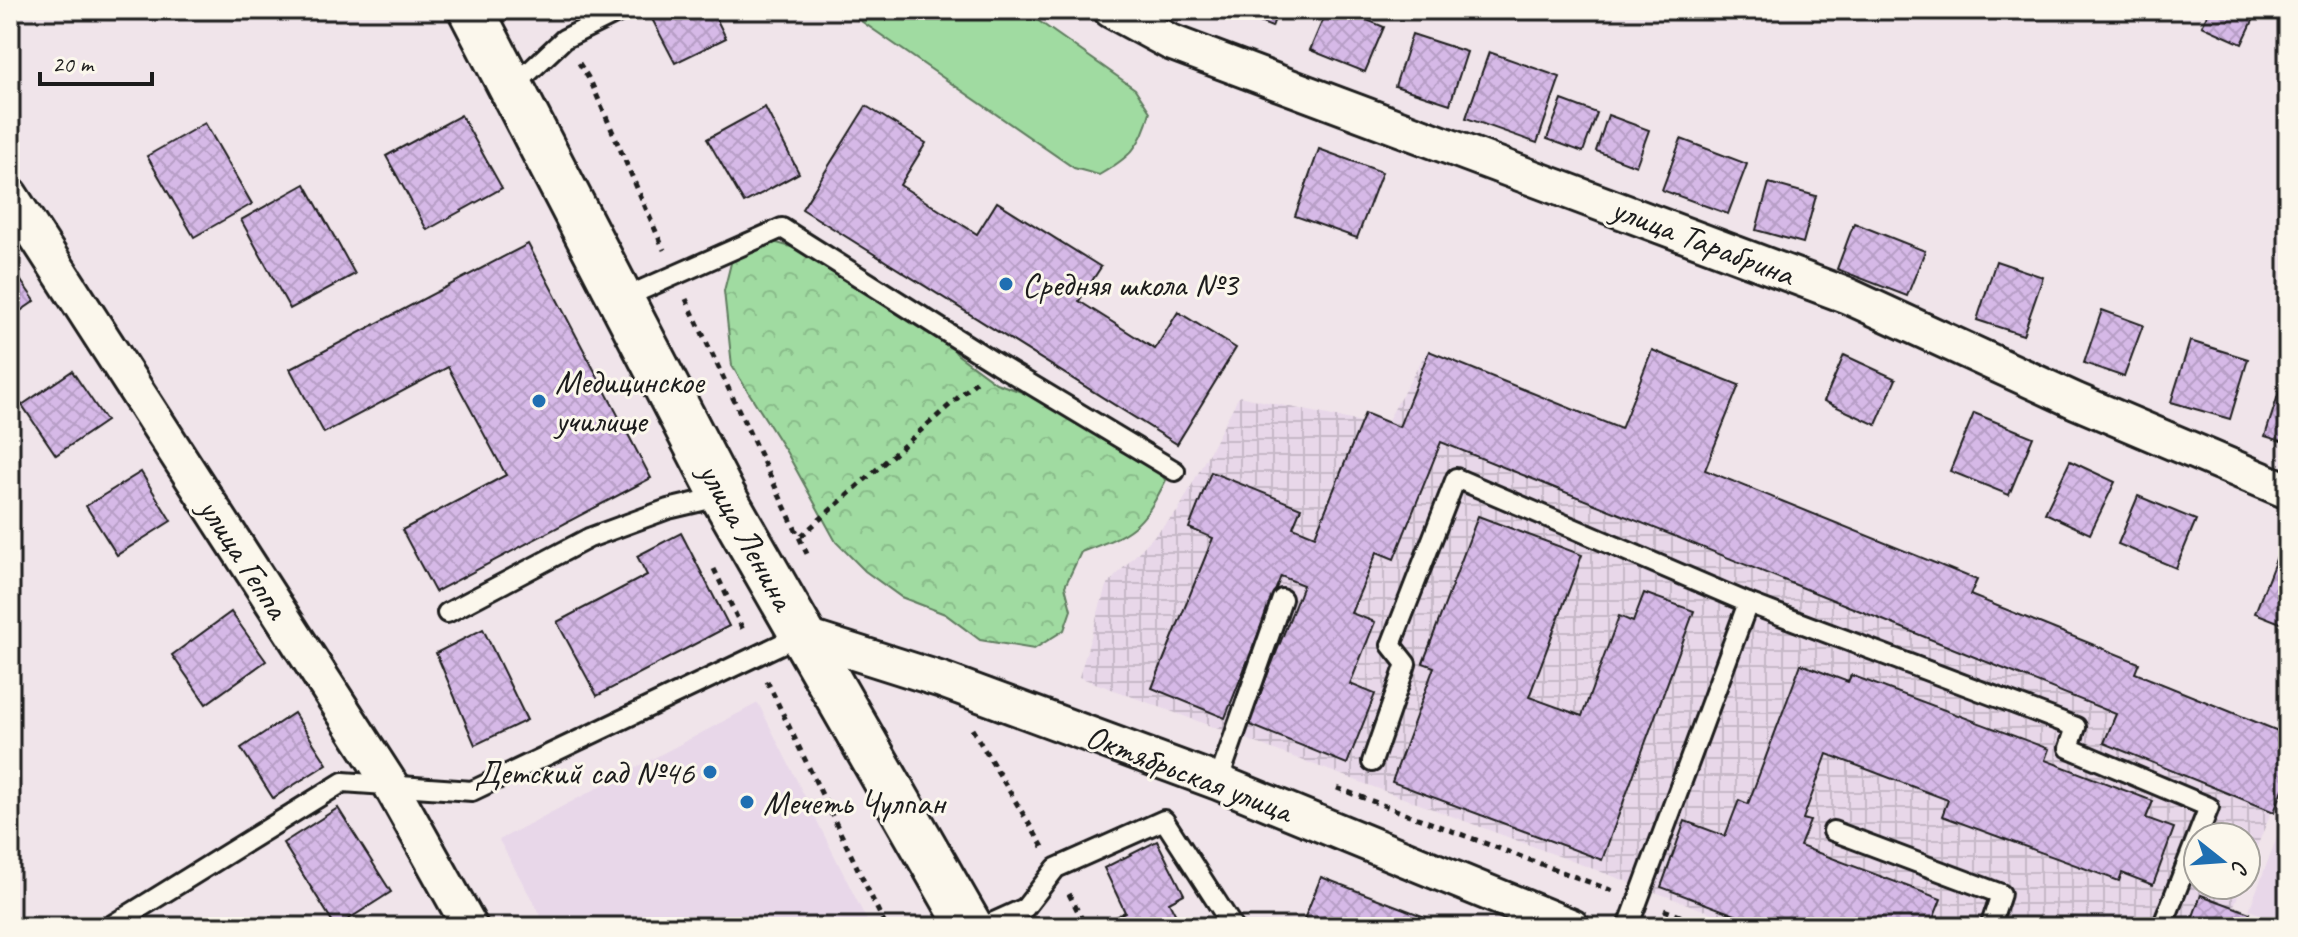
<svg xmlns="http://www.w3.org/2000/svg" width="2298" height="937" viewBox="0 0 2298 937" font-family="Caveat,sans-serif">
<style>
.built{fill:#e8d7e9}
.industrial{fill:url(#industrial-grid)}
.green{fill:#a0dba1;stroke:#5e7c5e;stroke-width:2}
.forest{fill:url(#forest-crowns);stroke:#5e7c5e;stroke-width:2}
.building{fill:url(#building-cross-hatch);stroke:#1c1c1c;stroke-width:2}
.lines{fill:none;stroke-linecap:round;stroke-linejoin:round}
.service-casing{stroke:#1c1c1c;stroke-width:24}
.minor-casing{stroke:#1c1c1c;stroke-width:40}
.primary-casing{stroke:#1c1c1c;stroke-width:50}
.path{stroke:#1c1c1c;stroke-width:5;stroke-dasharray:6 6;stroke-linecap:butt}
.service{stroke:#fbf7ec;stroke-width:18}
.minor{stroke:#fbf7ec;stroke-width:34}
.primary{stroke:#fbf7ec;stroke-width:44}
.poi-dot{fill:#1f6fb2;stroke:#fbf7ec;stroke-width:3}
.labels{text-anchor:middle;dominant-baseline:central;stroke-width:6;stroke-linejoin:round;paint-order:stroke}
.street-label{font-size:34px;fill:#1c1c1c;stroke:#fbf7ec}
.poi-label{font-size:34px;fill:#1c1c1c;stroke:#fbf7ec;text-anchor:start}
</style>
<defs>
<pattern id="industrial-grid" width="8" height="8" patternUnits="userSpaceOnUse" patternTransform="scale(2)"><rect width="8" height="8" fill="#e8d7e9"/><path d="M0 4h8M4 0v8" fill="none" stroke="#c6b8c7"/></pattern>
<pattern id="forest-crowns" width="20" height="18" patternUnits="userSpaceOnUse" patternTransform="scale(2)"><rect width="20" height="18" fill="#a0dba1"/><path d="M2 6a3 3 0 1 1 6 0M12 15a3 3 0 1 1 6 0" fill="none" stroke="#89bb8a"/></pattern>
<pattern id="building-cross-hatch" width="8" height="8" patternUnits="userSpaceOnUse" patternTransform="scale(2)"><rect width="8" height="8" fill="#d6b9e7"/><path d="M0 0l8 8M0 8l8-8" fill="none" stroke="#b79ec6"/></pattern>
</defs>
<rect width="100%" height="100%" fill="#f0e4ea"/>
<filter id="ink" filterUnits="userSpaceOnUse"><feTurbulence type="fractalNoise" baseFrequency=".0125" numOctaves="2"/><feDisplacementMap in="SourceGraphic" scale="16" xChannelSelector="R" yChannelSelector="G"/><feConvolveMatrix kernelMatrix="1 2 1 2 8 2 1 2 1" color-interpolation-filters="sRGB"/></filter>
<g filter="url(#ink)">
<!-- built -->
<g class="built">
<polygon points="758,703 870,927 547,927 499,840"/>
<polygon points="2288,809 2288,925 2249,910"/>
</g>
<!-- industrial -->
<polygon class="industrial" points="1427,351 1974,584 1968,600 2288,736 2288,770 2246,874 2246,837 2198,837 2198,885 2242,885 2233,908 2281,927 1749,927 1079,677 1106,586 1178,511 1239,396 1384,427"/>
<!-- green -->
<path class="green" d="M845,10H1023L1135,89L1150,112C1141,147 1130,157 1099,175L1074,168Z"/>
<!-- forest -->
<path class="forest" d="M752,236L823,256L936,329L958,355L996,383L1036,397L1135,450L1166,480C1142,528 1131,534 1081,552L1065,586L1071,610L1064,630L1034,649L980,640L945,614L901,597L865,571L836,542L787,453L732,366L724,291L733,255Z"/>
<!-- building -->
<g class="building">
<polygon points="666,10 712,10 726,38 675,63 651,17"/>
<polygon points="1229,10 1278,10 1272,27"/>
<polygon points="1327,10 1343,10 1384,27 1365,72 1310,50"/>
<polygon points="2209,10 2258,10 2242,44 2202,26"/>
<polygon points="1412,34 1467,52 1450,104 1395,86"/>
<polygon points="1489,52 1560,77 1537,143 1466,118"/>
<polygon points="1562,100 1597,113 1583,152 1547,139"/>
<polygon points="866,106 926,143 900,185 977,234 997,202 1101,267 1079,301 1155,349 1178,312 1236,348 1177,444 802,209"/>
<polygon points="765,107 799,173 744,203 707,139"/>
<polygon points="461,115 502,188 427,230 386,156"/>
<polygon points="1608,115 1649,130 1636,166 1596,151"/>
<polygon points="205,123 252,204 194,237 147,156"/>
<polygon points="1681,139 1747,164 1728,214 1662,190"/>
<polygon points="1319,149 1382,172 1357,238 1295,216"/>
<polygon points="1769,183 1816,196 1803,243 1756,230"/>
<polygon points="305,184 355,274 290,309 241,220"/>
<polygon points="1854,223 1925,251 1907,296 1837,269"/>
<polygon points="528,244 651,478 435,592 402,530 506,475 448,367 324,433 290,369"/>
<polygon points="1996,261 2043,277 2023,335 1977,320"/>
<polygon points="10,265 35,301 10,318"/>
<polygon points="2102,310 2143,325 2124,377 2084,363"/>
<polygon points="2190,341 2248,359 2230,419 2171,402"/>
<polygon points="1652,350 1739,385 1705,470 1977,580 1970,595 2139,663 2135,673 2288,735 2288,777 2274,812 2104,743 2116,714 1441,442 1394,559 1377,552 1351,613 1375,622 1350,684 1375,694 1347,764 1248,724 1303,585 1281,576 1225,718 1152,688 1213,538 1189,528 1211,472 1301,508 1293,527 1315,536 1365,413 1399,427 1429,351 1621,429"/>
<polygon points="1844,355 1896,379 1876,425 1824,401"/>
<polygon points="72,371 106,421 56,455 22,405"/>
<polygon points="2280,389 2288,391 2288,443 2265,436"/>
<polygon points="1974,413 2033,437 2009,495 1950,471"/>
<polygon points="2070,461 2115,482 2090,534 2045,513"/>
<polygon points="141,472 171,521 117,555 86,506"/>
<polygon points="2138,496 2196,520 2176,568 2118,544"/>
<polygon points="1478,516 1582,555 1529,697 1582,716 1619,616 1633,622 1644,593 1694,611 1602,860 1392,782 1434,667 1423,663"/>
<polygon points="681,533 729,626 597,696 557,622 647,575 637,556"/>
<polygon points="2278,554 2288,558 2288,626 2255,613"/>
<polygon points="231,612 266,661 206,704 172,655"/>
<polygon points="483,629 527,720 475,745 436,653"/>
<polygon points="1801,664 1848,682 1851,675 2049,749 2045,760 2153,801 2146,818 2174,828 2153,885 2122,873 2119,881 1942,816 1948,800 1827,754 1803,819 1810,821 1800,846 1941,899 1930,927 1767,927 1661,887 1685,821 1725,836 1739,800 1748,804"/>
<polygon points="294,713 327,764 273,798 241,748"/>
<polygon points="338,808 391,892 336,927 283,843"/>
<polygon points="1157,841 1184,894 1169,902 1182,927 1112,927 1109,920 1125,912 1104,868"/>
<polygon points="1321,877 1451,927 1301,927"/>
<polygon points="2201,895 2250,913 2244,927 2189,927"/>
</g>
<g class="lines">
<defs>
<g id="service">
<polyline points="511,89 564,39 623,10"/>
<polyline points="621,299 782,228 997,364 1175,471"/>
<polyline points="447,613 589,538 668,509 723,496"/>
<polyline points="1372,762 1406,664 1391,645 1456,478 1748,603"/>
<polyline points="1218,782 1282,599"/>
<polyline points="1833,831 2001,894 1990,927"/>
<polyline points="109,927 343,782 472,791 800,635"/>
<polyline points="983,927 1025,908 1056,868 1164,820 1233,927"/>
<polyline points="1628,927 1748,603 2076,727 2069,748 2209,807 2162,927"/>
</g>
<g id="minor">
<polyline points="1111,10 1170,42 1848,296 2076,401 2288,491"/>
<polyline points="10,195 390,784 470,927"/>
<polyline points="800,635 942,680 1218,782 1572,927"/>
</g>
<polyline id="primary" points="471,10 723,496 970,927"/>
</defs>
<!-- service casing -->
<use href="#service" class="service-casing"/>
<!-- minor casing -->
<use href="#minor" class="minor-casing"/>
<!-- primary casing -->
<use href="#primary" class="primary-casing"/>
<!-- path -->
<g class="path">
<polyline points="579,63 591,82 664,250"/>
<polyline points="686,299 809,558"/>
<polyline points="801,536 977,381"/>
<polyline points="714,569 744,632"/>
<polyline points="767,681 886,927"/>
<polyline points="972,729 1043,847"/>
<polyline points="1337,788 1613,891"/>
<polyline points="1069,894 1086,927"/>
<polyline points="1664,910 1710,927"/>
</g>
<!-- service -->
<use href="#service" class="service"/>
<!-- minor -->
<use href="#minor" class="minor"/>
<!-- primary -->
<use href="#primary" class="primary"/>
</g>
</g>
<!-- markers -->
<g class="poi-dot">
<circle cx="1006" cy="284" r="8"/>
<circle cx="539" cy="401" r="8"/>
<circle cx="710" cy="772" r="8"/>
<circle cx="747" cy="802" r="8"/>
</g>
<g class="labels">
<!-- street labels -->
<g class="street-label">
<text transform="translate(1703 241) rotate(21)">улица Тарабрина</text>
<text transform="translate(747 536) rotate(61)">улица Ленина</text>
<text transform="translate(244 558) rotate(57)">улица Геппа</text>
<text transform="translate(1189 773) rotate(21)">Октябрьская улица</text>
</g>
<!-- poi labels -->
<g class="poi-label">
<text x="1022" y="284">Средняя школа №3</text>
<text x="555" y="381">Медицинское<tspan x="555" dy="39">училище</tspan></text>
<text x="694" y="772" text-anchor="end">Детский сад №46</text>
<text x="763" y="802">Мечеть Чулпан</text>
</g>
</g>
<!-- margin -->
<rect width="2298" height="937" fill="none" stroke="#fbf7ec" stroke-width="40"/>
<rect x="20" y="20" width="2258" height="897" fill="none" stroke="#1c1c1c" stroke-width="3" filter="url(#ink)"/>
<!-- north arrow -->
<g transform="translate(2222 861) rotate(107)"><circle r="38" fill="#fbf7ec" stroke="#a29f99" stroke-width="2"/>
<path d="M0-6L14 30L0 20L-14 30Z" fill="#1f6fb2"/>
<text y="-12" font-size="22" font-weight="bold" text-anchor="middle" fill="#1c1c1c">С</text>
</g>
<!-- scale -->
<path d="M40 72v12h112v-12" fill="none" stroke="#1c1c1c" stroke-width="4"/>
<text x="52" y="72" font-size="24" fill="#1c1c1c" stroke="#fbf7ec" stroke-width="6" paint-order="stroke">20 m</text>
</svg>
